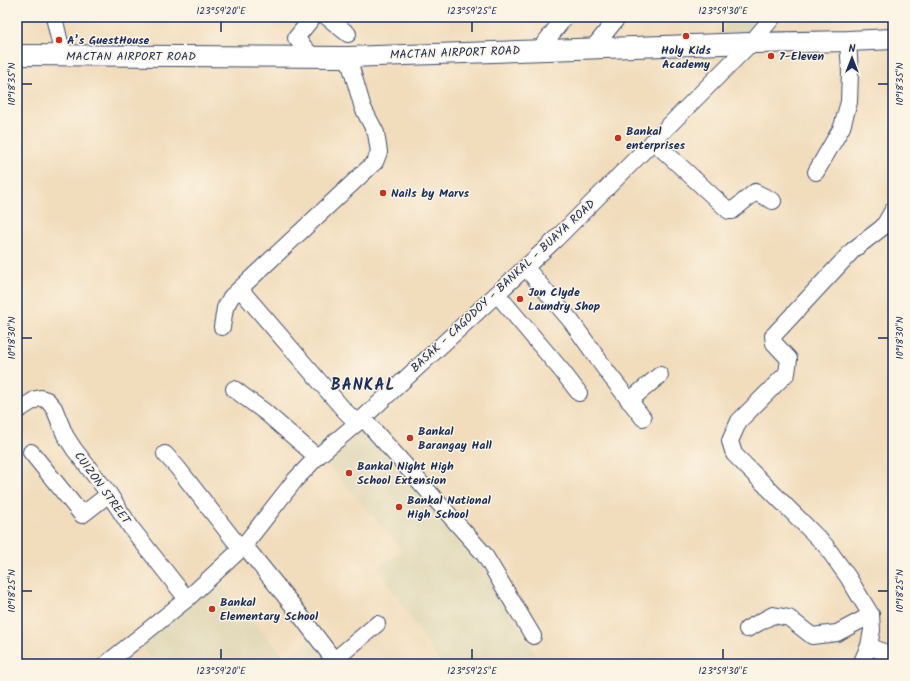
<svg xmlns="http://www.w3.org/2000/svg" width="910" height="681" viewBox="0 0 910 681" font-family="Kalam,sans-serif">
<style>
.built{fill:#e1d8b8}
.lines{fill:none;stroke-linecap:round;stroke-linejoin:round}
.minor-casing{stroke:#3b496c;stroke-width:18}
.major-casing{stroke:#3b496c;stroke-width:22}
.minor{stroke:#fff;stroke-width:16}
.major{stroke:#fff;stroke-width:20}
.ticks{fill:none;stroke:#1b2f5e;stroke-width:1.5}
.poi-dot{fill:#c8321e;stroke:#fcf5e5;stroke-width:1.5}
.labels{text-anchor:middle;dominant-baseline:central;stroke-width:3;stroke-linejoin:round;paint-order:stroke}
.poi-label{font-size:12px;font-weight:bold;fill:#1b2f5e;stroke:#fcf5e5;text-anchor:start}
.street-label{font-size:12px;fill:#1b2f5e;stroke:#fcf5e5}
.district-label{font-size:16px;font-weight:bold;letter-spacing:1px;fill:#1b2f5e;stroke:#fcf5e5}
.neatline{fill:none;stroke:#1b2f5e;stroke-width:1.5}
.ticks-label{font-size:10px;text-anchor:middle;fill:#1b2f5e}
</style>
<rect width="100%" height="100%" fill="#fcf5e5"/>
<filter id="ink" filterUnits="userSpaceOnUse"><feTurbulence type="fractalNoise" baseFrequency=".025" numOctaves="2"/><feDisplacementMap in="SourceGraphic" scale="8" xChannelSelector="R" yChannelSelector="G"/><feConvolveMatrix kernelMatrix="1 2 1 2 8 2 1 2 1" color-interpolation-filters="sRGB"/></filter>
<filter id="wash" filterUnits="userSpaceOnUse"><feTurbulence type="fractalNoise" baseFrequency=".012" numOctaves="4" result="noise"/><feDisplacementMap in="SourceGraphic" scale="16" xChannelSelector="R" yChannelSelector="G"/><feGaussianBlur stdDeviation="0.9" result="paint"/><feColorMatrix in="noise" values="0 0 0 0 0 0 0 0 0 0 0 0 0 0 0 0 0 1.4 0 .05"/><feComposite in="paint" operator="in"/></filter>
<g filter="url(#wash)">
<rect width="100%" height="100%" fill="#f1dcbb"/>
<!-- built -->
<g class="built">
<polygon points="731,17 765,17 747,38 715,38"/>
<polygon points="364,429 473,552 542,664 440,664 378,567 403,551 326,463"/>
<polygon points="216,580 286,658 312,637 334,664 158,664 138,644"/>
</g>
</g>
<g filter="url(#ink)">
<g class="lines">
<defs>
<g id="minor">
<polyline points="54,17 63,56"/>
<polyline points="327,17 348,34"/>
<polyline points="593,48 618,17"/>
<polyline points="539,50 565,17"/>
<polyline points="313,57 296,38 313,17"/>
<polyline points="653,141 729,211 732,211 755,192 773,201"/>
<polyline points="816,172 842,127 849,102 850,72 848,41"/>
<polyline points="526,268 571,321 608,373 643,418"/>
<polyline points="240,289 344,410 357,423"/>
<polyline points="497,294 562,371 579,393"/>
<polyline points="222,327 225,308 231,297 375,162 379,152 376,133 363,108 348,57"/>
<polyline points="234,389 265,412 317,457"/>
<polyline points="629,401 660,375"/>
<polyline points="17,411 36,399 41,398 47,400 54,408 65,435 74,449 109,494 132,529 187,599"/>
<polyline points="363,418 484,554 533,636"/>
<polyline points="31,452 82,515 109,494"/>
<polyline points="165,454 177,467 241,549"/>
<polyline points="244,545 294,607 331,656 338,657 377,624"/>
<polyline points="747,629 773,615 789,618 812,636 837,633 871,615"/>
<polyline points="869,646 893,656"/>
<polyline points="106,664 187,599 241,549 295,480 317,457 363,418 556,239 751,43 773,17"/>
<polyline points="861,664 869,646 872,630 871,615 848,577 825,545 734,454 730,441 739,421 787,373 789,359 774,343 773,336 853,250 883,227 893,210"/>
</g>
<polyline id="major" points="17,55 348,57 751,43 848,41 893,39"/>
</defs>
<!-- minor casing -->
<use href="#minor" class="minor-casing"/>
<!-- major casing -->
<use href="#major" class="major-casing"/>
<!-- minor -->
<use href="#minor" class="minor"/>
<!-- major -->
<use href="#major" class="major"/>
</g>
</g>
<!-- ticks -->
<path class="ticks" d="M221,22V32M472,22V32M723,22V32M22,84H32M878,84H888M22,338H32M878,338H888M22,591H32M878,591H888M221,649V659M472,649V659M723,649V659"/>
<!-- markers -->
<g class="poi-dot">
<circle cx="686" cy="36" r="4"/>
<circle cx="59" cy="40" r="4"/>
<circle cx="771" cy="56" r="4"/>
<circle cx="618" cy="138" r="4"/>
<circle cx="383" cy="193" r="4"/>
<circle cx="520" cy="299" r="4"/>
<circle cx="410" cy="438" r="4"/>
<circle cx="349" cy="473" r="4"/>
<circle cx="399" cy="507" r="4"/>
<circle cx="212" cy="609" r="4"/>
</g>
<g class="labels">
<!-- poi labels -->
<g class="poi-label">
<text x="67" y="40">A’s GuestHouse</text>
<text x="686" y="50" text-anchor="middle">Holy Kids<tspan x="686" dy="14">Academy</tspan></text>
<text x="779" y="56">7-Eleven</text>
<text x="626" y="131">Bankal<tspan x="626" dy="14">enterprises</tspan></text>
<text x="391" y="193">Nails by Marvs</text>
<text x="528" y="292">Jon Clyde<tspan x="528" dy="14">Laundry Shop</tspan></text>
<text x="418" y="431">Bankal<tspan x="418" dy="14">Barangay Hall</tspan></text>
<text x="357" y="466">Bankal Night High<tspan x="357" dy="14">School Extension</tspan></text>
<text x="407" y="500">Bankal National<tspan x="407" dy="14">High School</tspan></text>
<text x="220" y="602">Bankal<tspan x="220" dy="14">Elementary School</tspan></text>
</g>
<!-- street labels -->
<g class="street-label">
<text transform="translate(455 53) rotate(-2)">MACTAN AIRPORT ROAD</text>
<text x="131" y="56">MACTAN AIRPORT ROAD</text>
<text transform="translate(503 286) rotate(-43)">BASAK - CAGODOY - BANKAL - BUAYA ROAD</text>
<text transform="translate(102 488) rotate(54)">CUIZON STREET</text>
</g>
<!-- district labels -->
<g class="district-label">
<text x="363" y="385">BANKAL</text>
</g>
</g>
<!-- margin -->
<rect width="910" height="681" fill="none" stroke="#fcf5e5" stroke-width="44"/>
<!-- north arrow -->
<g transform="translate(852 58)" stroke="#fcf5e5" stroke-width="3" paint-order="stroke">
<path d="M0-3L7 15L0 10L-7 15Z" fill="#1b2f5e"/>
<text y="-6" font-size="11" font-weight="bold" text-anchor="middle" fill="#1b2f5e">N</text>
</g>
<rect x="22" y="22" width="866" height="637" class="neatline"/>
<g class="ticks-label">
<text x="221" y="14">123°59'20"E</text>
<text x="472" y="14">123°59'25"E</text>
<text x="723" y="14">123°59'30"E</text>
<text transform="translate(11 84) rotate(-90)" y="4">10°18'35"N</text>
<text transform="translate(899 84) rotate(-90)" y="4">10°18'35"N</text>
<text transform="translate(11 338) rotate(-90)" y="4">10°18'30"N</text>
<text transform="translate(899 338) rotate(-90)" y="4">10°18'30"N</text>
<text transform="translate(11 591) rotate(-90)" y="4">10°18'25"N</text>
<text transform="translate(899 591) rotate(-90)" y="4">10°18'25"N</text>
<text x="221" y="674">123°59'20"E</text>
<text x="472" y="674">123°59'25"E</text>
<text x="723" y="674">123°59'30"E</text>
</g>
</svg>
